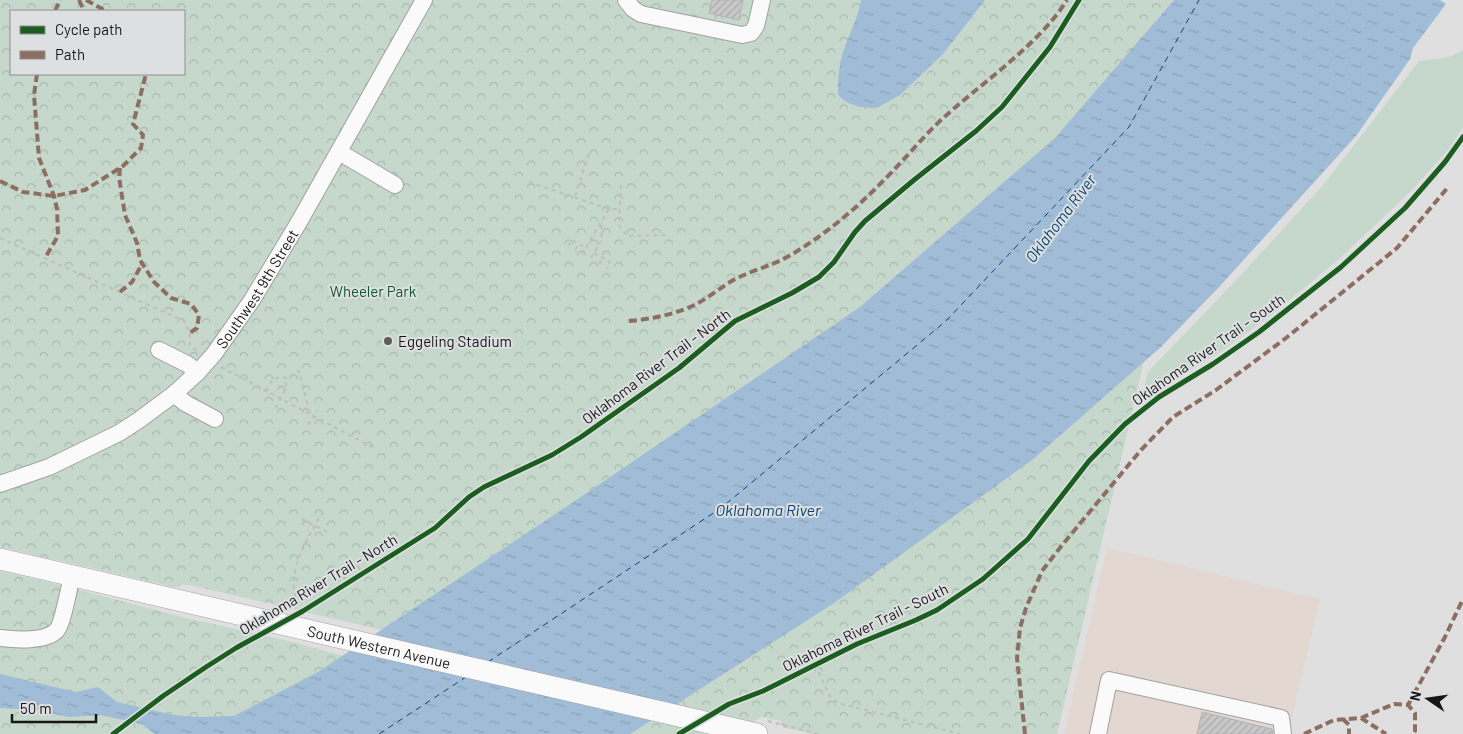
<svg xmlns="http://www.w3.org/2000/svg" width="1463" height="734" viewBox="0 0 1463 734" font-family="Barlow,sans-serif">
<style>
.industrial{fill:#e3d7d1}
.grass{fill:#c5d8cb}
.park{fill:url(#park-crowns);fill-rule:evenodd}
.water{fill:url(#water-ripples)}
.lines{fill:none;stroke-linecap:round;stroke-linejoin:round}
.ferry{stroke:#064674;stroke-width:1;stroke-dasharray:6 5;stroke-linecap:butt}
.building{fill:url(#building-hatch);stroke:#b3b3b3}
.minor-casing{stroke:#a1a1a2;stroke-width:18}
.major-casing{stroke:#a1a1a2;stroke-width:22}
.path{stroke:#bebebf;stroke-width:2;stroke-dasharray:4 4;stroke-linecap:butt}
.minor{stroke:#fafafa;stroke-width:16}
.major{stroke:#fafafa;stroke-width:21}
.quiet{stroke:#8d6e63;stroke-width:4;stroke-dasharray:8 4;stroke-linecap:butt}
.cycleway-casing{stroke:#dedfe1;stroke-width:8}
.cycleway{stroke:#1b5e20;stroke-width:5}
.poi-dot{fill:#5d5d5e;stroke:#dedfe1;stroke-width:2}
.labels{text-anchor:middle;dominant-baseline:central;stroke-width:4;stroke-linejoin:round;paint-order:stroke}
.street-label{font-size:15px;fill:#171718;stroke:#dedfe1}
.park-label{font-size:15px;fill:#0c5a32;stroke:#dedfe1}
.poi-label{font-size:15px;fill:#171718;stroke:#dedfe1;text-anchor:start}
.water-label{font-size:16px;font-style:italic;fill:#064674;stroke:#dedfe1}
</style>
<defs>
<pattern id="park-crowns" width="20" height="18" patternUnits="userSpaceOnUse" patternTransform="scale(1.25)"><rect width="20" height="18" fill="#c5d8cb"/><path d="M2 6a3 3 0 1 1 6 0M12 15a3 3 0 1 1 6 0" fill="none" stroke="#a8b9ae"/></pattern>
<pattern id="water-ripples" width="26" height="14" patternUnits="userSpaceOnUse" patternTransform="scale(1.25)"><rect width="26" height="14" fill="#a1bcd6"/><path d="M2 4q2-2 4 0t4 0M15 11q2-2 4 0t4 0" fill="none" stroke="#8aa1b7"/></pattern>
<pattern id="building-hatch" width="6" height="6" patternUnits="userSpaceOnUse" patternTransform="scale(1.25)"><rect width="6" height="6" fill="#c8c8c8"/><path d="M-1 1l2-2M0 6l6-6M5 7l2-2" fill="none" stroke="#ababab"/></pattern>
</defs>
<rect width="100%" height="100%" fill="#dfdfe0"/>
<!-- industrial -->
<polygon class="industrial" points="1107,548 1320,599 1288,734 1064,734"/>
<!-- grass -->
<path class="grass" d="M1463,50V127L1448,150L1412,190L1340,258L1274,313L1222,351L1148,396L1139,407L1148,372L1240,276L1324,184L1419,61C1434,59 1450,59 1463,50Z"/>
<!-- park -->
<path class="park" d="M0,0H1228L1057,734H812L782,727L781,721L761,717L735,734H0V571L56,584L182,617L293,642L343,656L382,630L190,585H181L180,587H174L0,547ZM11,11H184V74H11Z"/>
<!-- water -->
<g class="water">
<path d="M861,0H985L943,54L900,95L877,108L859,107L846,102L838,95C837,82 839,69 842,56C847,37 858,20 861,0Z"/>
<polygon points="1174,0 1440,0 1446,4 1413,48 1410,59 1356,136 1220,286 1161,347 1032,460 834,603 630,734 155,734 141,724 101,715 68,717 37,710 0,708 0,674 76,692 98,687 117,702 173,715 198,717 234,716 318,672 575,501 860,307 1055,138"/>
</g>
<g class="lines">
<!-- ferry -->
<g class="ferry">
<polyline points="488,662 721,508 946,321 1129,127 1199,0"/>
<polyline points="379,734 466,677"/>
</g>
</g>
<!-- building -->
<g class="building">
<polygon points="712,0 743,0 739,20 709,13"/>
<polygon points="1202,712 1272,729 1273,734 1197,734"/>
</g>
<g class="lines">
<defs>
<g id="minor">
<polyline points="626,0 633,9 641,14 742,35 751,33 756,26 762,0"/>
<polyline points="339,152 395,185"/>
<polyline points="159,350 187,364 198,372"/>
<polyline points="174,394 185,403 215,419"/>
<path id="s1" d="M0,484L49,467L119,433L139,420L174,394L198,372L214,354L252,300L299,222L424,0"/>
<path d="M0,638C15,640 47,642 57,630C63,623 69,587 72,576"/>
<polyline points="1098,734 1109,680 1281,718 1283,734"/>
</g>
<g id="major">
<path id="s2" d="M0,559L757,734"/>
</g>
</defs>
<!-- minor casing -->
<use href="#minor" class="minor-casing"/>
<!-- major casing -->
<use href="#major" class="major-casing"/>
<!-- path -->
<g class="path">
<polyline points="529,182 609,209"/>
<polyline points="621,185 619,225 627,236 667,235"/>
<polyline points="575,196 590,151"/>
<polyline points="0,238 184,321 190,333 190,345 198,352"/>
<polyline points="568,246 572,240 586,248"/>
<polyline points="575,250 579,244"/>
<polyline points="594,253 610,262 607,268"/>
<polyline points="582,254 609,209 620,209"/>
<polyline points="591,258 602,239 601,223"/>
<polyline points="599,264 603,258"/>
<polyline points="221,367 374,448"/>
<polyline points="266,391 272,380 280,377 286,378 299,371 308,406 305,410"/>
<polyline points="276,408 286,388 286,378"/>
<polyline points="308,425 317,410"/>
<polyline points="302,519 329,533"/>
<path d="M303,611C301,607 297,602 296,598C286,571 310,532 324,511"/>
<polyline points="815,665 830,696 838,703 960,734"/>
<polyline points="768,721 819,734"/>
</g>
<!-- minor -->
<use href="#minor" class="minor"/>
<!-- major -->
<use href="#major" class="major"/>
<!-- quiet -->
<g class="quiet">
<polyline points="79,0 84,11"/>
<polyline points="86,0 106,11"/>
<polyline points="55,11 60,0"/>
<polyline points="37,74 34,95 39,158 54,196 57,209 58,236 45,258"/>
<polyline points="120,168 119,177 125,215 137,243 140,260 154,282 171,298 191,304 199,315 197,328 190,333"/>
<polyline points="0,181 23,192 54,196 85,190 123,166 141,148 143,135 133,124 146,74"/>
<polyline points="120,292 132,282 142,264"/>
<path d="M629,321C652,319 678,314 698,303C709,297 719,289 730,282C748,271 770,267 789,256C825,235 857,208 886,178C905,159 922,138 941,120C981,83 1038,46 1067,0"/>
<polyline points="1408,705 1445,637 1463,599"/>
<polyline points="1361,718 1386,734"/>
<polyline points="1343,719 1349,725 1349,734"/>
<polyline points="1025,734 1017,658 1020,628 1026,608 1042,571 1063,544 1141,450 1173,417 1216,390 1286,338 1397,248 1449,186"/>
<polyline points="1304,734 1334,720 1361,718 1394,704 1408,705 1415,713 1415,731 1413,734"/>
</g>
<defs>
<g id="cycleway">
<polyline points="113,734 163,696 206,667 236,648 303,611 435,528 469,497 484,487 552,455 581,437 679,368 735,321 792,293 819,277 834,262 855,232 865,221 914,180 976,131 1002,107 1050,47 1079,0"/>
<polyline points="679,734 729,704 763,691 857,644 916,620 937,610 983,579 1028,539 1089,461 1125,424 1159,397 1213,364 1259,332 1341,267 1405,208 1445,162 1463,137"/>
</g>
</defs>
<!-- cycleway casing -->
<use href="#cycleway" class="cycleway-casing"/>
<!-- cycleway -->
<use href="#cycleway" class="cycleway"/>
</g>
<!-- markers -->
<circle class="poi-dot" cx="388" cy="341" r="5"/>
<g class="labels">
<!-- street labels -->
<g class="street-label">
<text stroke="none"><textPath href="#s1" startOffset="332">Southwest 9th Street</textPath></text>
<text transform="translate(1208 349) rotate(-35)">Oklahoma River Trail - South</text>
<text transform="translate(656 366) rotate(-37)">Oklahoma River Trail - North</text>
<text transform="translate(318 584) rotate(-31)">Oklahoma River Trail - North</text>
<text transform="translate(865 627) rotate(-26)">Oklahoma River Trail - South</text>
<text stroke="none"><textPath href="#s2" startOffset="389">South Western Avenue</textPath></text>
</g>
<!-- park labels -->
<g class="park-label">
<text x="373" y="291">Wheeler Park</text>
</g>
<!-- poi labels -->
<g class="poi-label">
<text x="398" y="341">Eggeling Stadium</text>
</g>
<!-- water labels -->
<g class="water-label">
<text transform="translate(1060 218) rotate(-53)">Oklahoma River</text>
<text x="768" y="509">Oklahoma River</text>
</g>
</g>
<!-- legend -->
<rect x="10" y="10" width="175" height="65" fill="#dedfe1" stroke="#8e8f91"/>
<rect x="20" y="26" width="25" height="8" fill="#1b5e20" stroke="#8e8f91"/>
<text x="55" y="35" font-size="15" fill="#171718">Cycle path</text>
<rect x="20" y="51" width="25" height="8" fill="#8d6e63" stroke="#8e8f91"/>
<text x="55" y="60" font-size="15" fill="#171718">Path</text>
<!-- north arrow -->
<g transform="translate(1428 699) rotate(283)" stroke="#dedfe1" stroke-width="4" paint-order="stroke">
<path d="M0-4L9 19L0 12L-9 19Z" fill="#171718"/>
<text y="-8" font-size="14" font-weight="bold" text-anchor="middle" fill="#171718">N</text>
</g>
<!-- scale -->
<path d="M12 714v8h84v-8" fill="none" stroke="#171718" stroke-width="2.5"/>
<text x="20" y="714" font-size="15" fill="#171718" stroke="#dedfe1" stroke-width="4" paint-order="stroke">50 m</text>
</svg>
